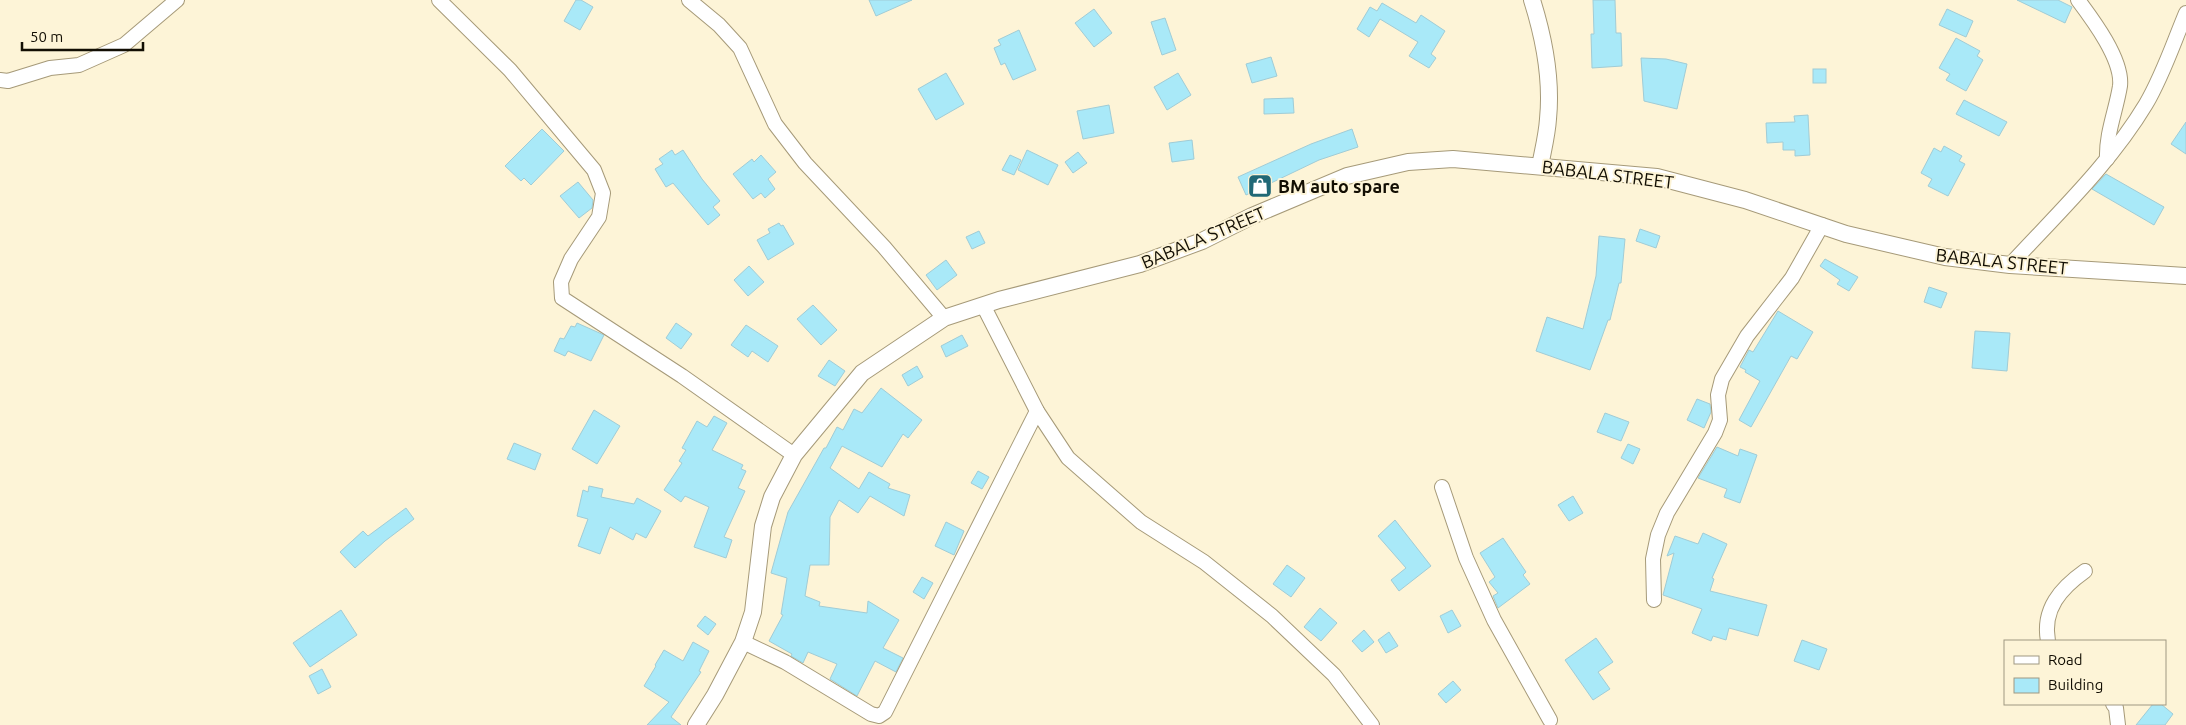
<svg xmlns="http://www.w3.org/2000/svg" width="2186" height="725" viewBox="0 0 2186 725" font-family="Ubuntu,sans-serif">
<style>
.building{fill:#a9e9f8;stroke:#a0ccd6}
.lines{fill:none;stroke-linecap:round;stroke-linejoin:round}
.minor-casing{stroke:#a69a79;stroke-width:16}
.tertiary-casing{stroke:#a69a79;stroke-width:18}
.minor{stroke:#fff;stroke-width:14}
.tertiary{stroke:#fff;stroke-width:16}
.labels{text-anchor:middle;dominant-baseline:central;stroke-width:4;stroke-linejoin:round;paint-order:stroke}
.street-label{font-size:18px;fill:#120e03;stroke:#fdf4d7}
.poi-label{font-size:18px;font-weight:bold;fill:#120e03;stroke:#fdf4d7;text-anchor:start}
</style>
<rect width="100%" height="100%" fill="#fdf4d7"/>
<!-- building -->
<g class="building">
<polygon points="576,0 581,0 593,7 580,30 564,21"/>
<polygon points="869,0 912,0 876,16"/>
<polygon points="1593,0 1615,0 1616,33 1621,33 1622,66 1592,68 1591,34 1594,34"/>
<polygon points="2017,0 2058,0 2072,7 2065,23"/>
<polygon points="1382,3 1416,23 1421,15 1445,31 1431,54 1436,58 1429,68 1409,56 1418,42 1380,19 1369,37 1357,29 1370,7 1377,11"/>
<polygon points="1094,9 1112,33 1094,47 1075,23"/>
<polygon points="1947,9 1973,21 1966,37 1939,25"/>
<polygon points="1165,18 1176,50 1162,55 1151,22"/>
<polygon points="1019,30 1036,70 1013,80 1005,63 1001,65 994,48 1001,45 998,40"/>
<polygon points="1956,38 1980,51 1977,56 1983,60 1966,91 1946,80 1950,74 1939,68"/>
<polygon points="1271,57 1277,76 1252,83 1246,64"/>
<polygon points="1641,58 1666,59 1687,64 1677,109 1644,101"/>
<rect x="1813" y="69" width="13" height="14"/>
<polygon points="946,73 964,104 936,120 918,89"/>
<polygon points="1178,73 1191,95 1167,110 1154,87"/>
<polygon points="1293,98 1294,113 1264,114 1264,99"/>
<polygon points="1964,100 2007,122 1999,136 1956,114"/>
<polygon points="1109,105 1114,133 1083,139 1077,111"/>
<polygon points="1808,115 1810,155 1795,156 1795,150 1783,150 1783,142 1767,143 1766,123 1795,122 1794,116"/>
<polygon points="2186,122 2186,154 2171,144"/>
<polygon points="542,129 564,151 531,185 524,178 521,181 505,166"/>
<polygon points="1352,129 1358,147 1319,160 1246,195 1238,177 1311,144"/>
<polygon points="1192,140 1194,159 1172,162 1169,143"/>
<polygon points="1944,146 1962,156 1959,161 1965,164 1948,196 1928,186 1932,179 1921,173 1934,148 1941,152"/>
<polygon points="672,150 675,155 683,150 702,179 720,201 713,207 720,215 708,225 673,183 666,187 655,169 663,164 659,159"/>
<polygon points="1027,150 1058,165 1048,185 1018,170"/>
<polygon points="1078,152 1087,163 1073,173 1065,162"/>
<polygon points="761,155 776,172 768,179 775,189 765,198 761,193 753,199 733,174 752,159 754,162"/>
<polygon points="1010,155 1021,160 1014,175 1002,170"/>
<polygon points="2106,174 2164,207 2154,225 2092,189"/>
<polygon points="578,182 593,200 592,208 579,218 560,196"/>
<polygon points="779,223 781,226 783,225 794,244 768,260 757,240 770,233 768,229"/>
<polygon points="1640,229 1660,236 1656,248 1636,241"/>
<polygon points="979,231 985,243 972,249 966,237"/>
<polygon points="1599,236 1625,239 1621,283 1619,283 1610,320 1608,320 1590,370 1536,351 1547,317 1583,329 1596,276"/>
<polygon points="1825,259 1858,277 1849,291 1837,284 1840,280 1820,266"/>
<polygon points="946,260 957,275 937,290 926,275"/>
<polygon points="749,266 764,282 748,296 734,280"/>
<polygon points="1929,287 1947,293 1941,308 1924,302"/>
<polygon points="813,305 837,330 821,345 797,319"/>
<polygon points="1778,311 1813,332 1797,359 1791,356 1751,427 1739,420 1760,381 1745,372 1746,370 1740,367 1749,350 1753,352"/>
<polygon points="577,323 604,335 591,361 568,351 565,356 554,351 560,338 564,339 571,326 575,327"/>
<polygon points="676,323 692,334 681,349 666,338"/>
<polygon points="746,325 778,346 768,362 752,351 748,357 731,345"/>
<polygon points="1975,331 2010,333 2007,371 1972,368"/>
<polygon points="962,335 968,346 946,357 941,346"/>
<polygon points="829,360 845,371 835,386 818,376"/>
<polygon points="917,366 923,377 908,386 902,375"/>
<polygon points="881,388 922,420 908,438 903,434 882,467 842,446 830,468 859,489 869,472 890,484 888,488 910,495 904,516 870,496 858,513 839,500 830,517 829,565 810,565 805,596 820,602 819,606 867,613 868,601 899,620 883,648 903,658 896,672 875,661 857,696 830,679 837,664 808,652 803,663 791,656 792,654 769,641 783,615 781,614 787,578 771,573 788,512 824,448 826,448 837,427 843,430 854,409 862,413"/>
<polygon points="1697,399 1710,404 1711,412 1704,428 1687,420"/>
<polygon points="594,410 620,426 597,464 572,449"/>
<polygon points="1605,413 1629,422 1621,441 1597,432"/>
<polygon points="714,416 727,423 712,450 743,465 741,469 746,471 738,488 745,491 724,537 732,540 726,558 694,547 709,507 685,496 681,502 664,490 682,463 679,461 686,450 682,448 697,421 707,427"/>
<polygon points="514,443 541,454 535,470 507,459"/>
<polygon points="1628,444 1640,449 1633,464 1621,458"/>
<polygon points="1717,447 1738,456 1740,449 1757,455 1740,503 1724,497 1727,489 1698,478"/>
<polygon points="978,471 989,477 982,489 971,483"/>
<polygon points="589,486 603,489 601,497 634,504 637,498 661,511 646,538 636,533 633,540 610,527 600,554 578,546 588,519 577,516 583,490 588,492"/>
<polygon points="1573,496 1583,513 1569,521 1558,505"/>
<polygon points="406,508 414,519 385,541 355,568 340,552 363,531 368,536"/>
<polygon points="1395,520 1431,566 1399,591 1391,580 1406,568 1378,536"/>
<polygon points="946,522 964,531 954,555 935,546"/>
<polygon points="1703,533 1727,544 1712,578 1714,579 1710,591 1767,605 1758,636 1729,628 1726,640 1713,636 1711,641 1692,633 1702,609 1663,595 1674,553 1667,556 1675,536 1698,544"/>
<polygon points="1503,538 1526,572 1523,575 1530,584 1498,608 1493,596 1498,593 1489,582 1495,577 1480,553"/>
<polygon points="1287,565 1305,578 1291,597 1273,584"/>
<polygon points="922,577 933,583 924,599 913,592"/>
<polygon points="1320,608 1337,623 1321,641 1304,627"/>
<polygon points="341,610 357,635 310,667 293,643"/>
<polygon points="1452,610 1461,626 1448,633 1440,616"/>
<polygon points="705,616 716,624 708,635 697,626"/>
<polygon points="1364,630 1374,642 1362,652 1352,641"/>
<polygon points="1389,632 1398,646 1386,653 1378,640"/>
<polygon points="1596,638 1613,662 1598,672 1610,689 1593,700 1565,660"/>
<polygon points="1802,640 1827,649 1819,670 1794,661"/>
<polygon points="693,642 709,651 699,671 701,672 671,717 681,725 647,725 669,702 644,686 656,666 655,665 664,650 683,661"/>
<polygon points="322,669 331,687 318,694 309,676"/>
<polygon points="1453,681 1461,690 1446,703 1438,694"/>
<polygon points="2153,704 2161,704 2173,714 2165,725 2136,725"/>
</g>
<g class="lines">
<defs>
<g id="minor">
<polyline points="439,0 510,70 594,170 603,193 599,217 571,259 561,282 562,298 682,376 794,455"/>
<polyline points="689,0 719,25 740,48 775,124 805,163 884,247 944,318"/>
<path d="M2078,0C2093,20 2123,60 2120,86C2116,111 2106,133 2107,159"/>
<polyline points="0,80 8,81 50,68 79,65 124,45 177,0"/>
<path d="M2010,265C2057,214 2110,164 2146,104C2163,75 2173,44 2186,13"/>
<polyline points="983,305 1037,411 1068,458 1141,522 1204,562 1272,616 1334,675 1372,725"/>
<polyline points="1442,487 1466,558 1494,620 1550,720"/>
<polyline points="1654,600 1653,559 1658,535 1667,513 1715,433 1720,420 1718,395 1722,379 1747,336 1792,278 1822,225"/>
<path d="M2048,641C2042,609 2061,588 2085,571"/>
<polyline points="743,642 785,662 871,714 879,716 885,712 1037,411"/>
<polyline points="2113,704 2116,708 2118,725"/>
</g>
<g id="tertiary">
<path d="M1532,0C1544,38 1552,79 1548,119C1547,135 1543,150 1540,166"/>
<polyline points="696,725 715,695 743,642 753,612 763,526 772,497 794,455 862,373 944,318 999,300 1140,264 1202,241 1252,216 1347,176 1408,162 1453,159 1657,177 1745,200 1846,234 1945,257 2010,265 2186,276"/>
</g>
</defs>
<!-- minor casing -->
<use href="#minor" class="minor-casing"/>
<!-- tertiary casing -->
<use href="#tertiary" class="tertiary-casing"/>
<!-- minor -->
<use href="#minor" class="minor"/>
<!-- tertiary -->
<use href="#tertiary" class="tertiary"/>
</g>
<!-- icons -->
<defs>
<symbol id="shop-square" viewBox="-11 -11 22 22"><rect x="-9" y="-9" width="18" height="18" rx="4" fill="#206876" stroke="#fdf4d7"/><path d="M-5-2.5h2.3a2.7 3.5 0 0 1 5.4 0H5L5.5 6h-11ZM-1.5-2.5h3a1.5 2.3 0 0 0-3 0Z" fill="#fff"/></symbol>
</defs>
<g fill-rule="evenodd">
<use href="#shop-square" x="1246" y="172" width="28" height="28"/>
</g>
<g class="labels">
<!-- street labels -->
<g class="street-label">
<text transform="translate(1608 174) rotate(7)">BABALA STREET</text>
<text transform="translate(1203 237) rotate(-23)">BABALA STREET</text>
<text transform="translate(2002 261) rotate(6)">BABALA STREET</text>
</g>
<!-- poi labels -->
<g class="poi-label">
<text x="1278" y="186">BM auto spare</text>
</g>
</g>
<!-- legend -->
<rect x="2004" y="640" width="162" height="65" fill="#fdf4d7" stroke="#9f9882"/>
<rect x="2014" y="656" width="25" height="8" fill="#ffffff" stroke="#9f9882"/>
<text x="2048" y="665" font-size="15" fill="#120e03">Road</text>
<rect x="2014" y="678" width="25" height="15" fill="#a9e9f8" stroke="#9f9882"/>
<text x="2048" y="690" font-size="15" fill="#120e03">Building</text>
<!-- scale -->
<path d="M22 42v8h121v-8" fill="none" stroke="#120e03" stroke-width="2.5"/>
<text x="30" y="42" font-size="15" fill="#120e03" stroke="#fdf4d7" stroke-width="4" paint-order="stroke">50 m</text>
</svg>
